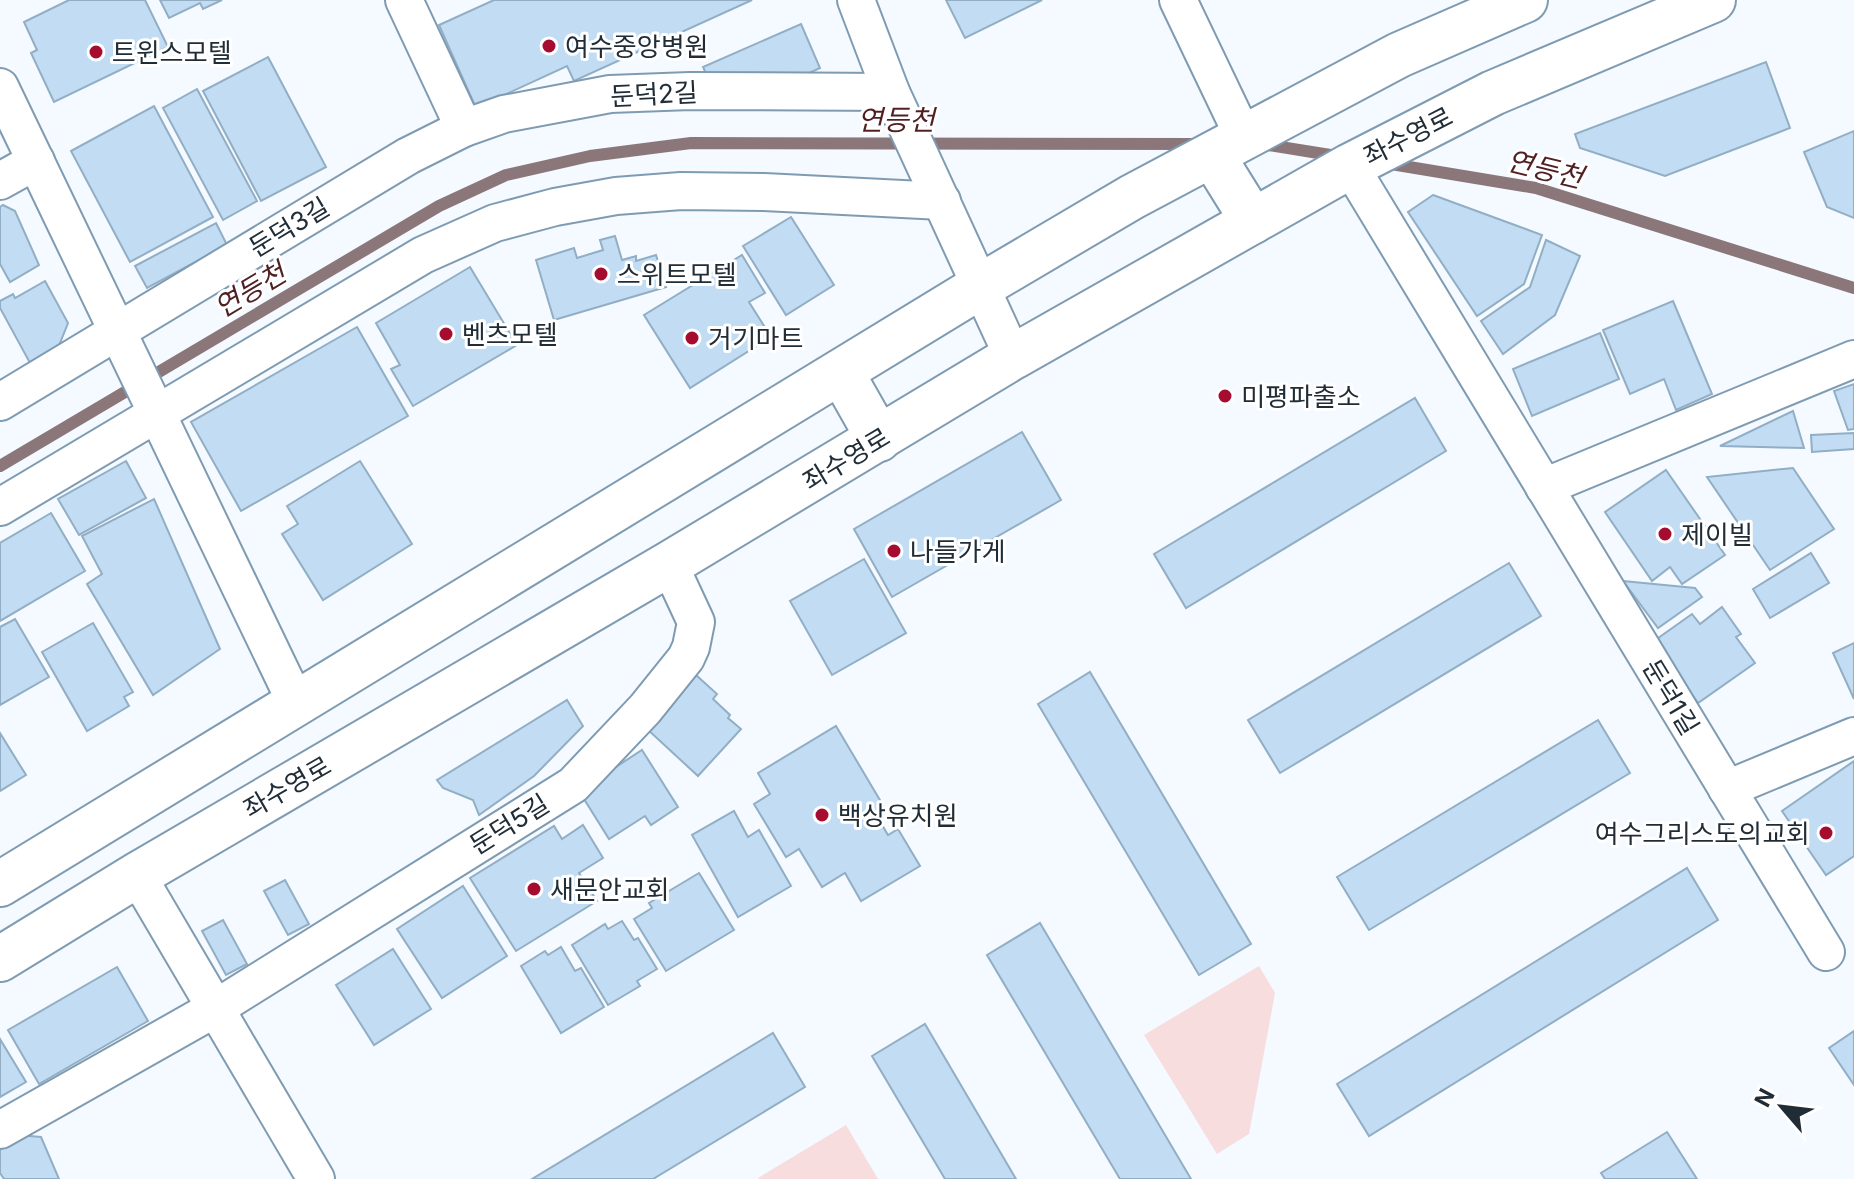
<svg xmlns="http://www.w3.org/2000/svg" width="1854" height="1179" viewBox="0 0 1854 1179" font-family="Inter,'Noto Sans KR',sans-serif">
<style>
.green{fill:#f7dddd}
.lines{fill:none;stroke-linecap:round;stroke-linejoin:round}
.stream{stroke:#8b777a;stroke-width:12}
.building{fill:#c2ddf3;stroke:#91aec5;stroke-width:2}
.street-casing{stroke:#7f9bb2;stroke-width:40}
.primary-casing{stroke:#7f9bb2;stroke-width:48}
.street{stroke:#fff;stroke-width:36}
.primary{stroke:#fff;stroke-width:44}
.poi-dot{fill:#a60b30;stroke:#fff;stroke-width:3}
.labels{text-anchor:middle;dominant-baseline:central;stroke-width:6;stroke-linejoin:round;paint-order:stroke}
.poi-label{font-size:26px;fill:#212d36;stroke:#fff;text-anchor:start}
.street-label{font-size:26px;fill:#212d36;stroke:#fff}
.water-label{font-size:28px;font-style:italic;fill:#4f1f22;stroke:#fff}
</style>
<rect width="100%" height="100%" fill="#f4faff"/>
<!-- green -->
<g class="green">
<polygon points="1259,966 1275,993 1249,1134 1217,1154 1144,1035"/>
<polygon points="846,1125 878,1179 759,1179 758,1178"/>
</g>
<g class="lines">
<!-- stream -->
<g class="stream">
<polyline points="1262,144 1343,157"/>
<polyline points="1385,163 1536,188 1854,288"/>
<polyline points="0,466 439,206 506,175 590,156 691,143 1200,144"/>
</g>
</g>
<!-- building -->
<g class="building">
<polygon points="69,0 145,0 168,47 54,102 31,53 37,50 24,22"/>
<polygon points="160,0 222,0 203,9 200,3 169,18"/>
<polygon points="494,0 752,0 574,81 567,66 476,108 439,25"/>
<polygon points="946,0 1042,0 965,38"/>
<polygon points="801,24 820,68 792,81 708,78 703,67"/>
<polygon points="268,57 326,167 261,201 203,91"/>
<polygon points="1766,62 1790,128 1665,176 1580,148 1575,134"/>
<polygon points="197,89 257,201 223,220 163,108"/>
<polygon points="154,106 213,217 130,262 71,151"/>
<polygon points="1854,131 1854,218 1827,207 1804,152"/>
<polygon points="1433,195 1542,235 1524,284 1477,316 1408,212"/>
<polygon points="3,205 15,211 39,265 10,282 0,264 0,207"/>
<polygon points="791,217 834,285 786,315 743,246"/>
<polygon points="216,223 227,245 147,288 135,266"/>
<polygon points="615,236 622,260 636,256 636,261 656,255 666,287 554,320 536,260 574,248 577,258 603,250 600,240"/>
<polygon points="1546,240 1580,256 1555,315 1503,354 1481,321 1530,287"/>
<polygon points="742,255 765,293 749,302 771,337 690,388 644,315"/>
<polygon points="470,267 517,345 413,406 391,369 400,365 376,323"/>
<polygon points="45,281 68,323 58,348 30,363 0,308 0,301 13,294 15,298"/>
<polygon points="1673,301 1712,394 1676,410 1664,379 1630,394 1603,330"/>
<polygon points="357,327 408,416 241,511 191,422"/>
<polygon points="1600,333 1619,379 1532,416 1513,369"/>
<polygon points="1854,384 1854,429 1848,430 1834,391"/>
<polygon points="1415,398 1446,451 1186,608 1154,554"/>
<polygon points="1793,411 1804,448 1720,446"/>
<polygon points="1022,432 1061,500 892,597 854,529"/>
<polygon points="1854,433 1854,449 1812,452 1811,435"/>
<polygon points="126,461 146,498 79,535 58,499"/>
<polygon points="360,461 412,544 323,600 282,534 298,524 287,506"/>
<polygon points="1793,468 1834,529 1770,570 1707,477"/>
<polygon points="1666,470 1725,555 1682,584 1670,567 1652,581 1605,512"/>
<polygon points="154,499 220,649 153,695 87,584 102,574 82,536"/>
<polygon points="51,513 85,571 0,621 0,543"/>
<polygon points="1811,553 1829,583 1770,618 1753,589"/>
<polygon points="864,559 906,633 832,675 790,601"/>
<polygon points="1509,563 1541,616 1280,773 1248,720"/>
<polygon points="1623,581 1695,588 1702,597 1658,628"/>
<polygon points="1722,607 1741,634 1736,637 1755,663 1698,703 1654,641 1692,614 1700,624"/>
<polygon points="15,619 49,677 0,705 0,627"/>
<polygon points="93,623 133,692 124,697 129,706 87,731 42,652"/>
<polygon points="1854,643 1854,699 1833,653"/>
<polygon points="1090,672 1251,944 1199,975 1038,704"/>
<polygon points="696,675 717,694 713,699 730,715 728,718 741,729 698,776 647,729"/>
<polygon points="567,700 583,726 534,776 479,815 473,800 443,788 437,780"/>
<polygon points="1598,720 1630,773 1369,930 1337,877"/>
<polygon points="836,726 887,812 878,818 888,835 898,829 920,866 861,901 845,873 822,887 799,849 786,857 754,804 770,794 758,773"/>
<polygon points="0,733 26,775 0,791"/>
<polygon points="642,750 678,807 651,825 645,816 609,839 579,791"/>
<polygon points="1854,761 1854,856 1826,875 1782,811"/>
<polygon points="734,811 748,837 759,830 791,886 738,917 692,835"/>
<polygon points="583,825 603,858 579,873 597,901 516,951 470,878 554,826 562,839"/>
<polygon points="1687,868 1718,920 1369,1136 1337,1084"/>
<polygon points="699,873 734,930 666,971 634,919 652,908 649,903"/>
<polygon points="285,880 309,924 288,935 264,891"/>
<polygon points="463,886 507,956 442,998 397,929"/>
<polygon points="223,920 247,964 226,975 202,931"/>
<polygon points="622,921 634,940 638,938 657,969 637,981 640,986 608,1005 572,945 605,924 608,929"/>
<polygon points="1040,923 1191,1179 1120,1179 987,955"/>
<polygon points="561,947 575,971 581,968 604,1007 561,1033 521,966 545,951 548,955"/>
<polygon points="393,949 431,1009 374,1045 336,985"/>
<polygon points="117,967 148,1021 39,1084 8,1030"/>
<polygon points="925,1024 1016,1179 945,1179 872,1056"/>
<polygon points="1854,1031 1854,1085 1829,1048"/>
<polygon points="773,1033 805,1087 653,1179 532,1179"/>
<polygon points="0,1039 26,1082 0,1097"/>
<polygon points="1667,1132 1697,1179 1605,1179 1601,1173"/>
<polygon points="18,1135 41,1137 59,1179 4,1179 0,1173 0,1150"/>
</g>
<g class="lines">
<defs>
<g id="street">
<polyline points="404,0 464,128 504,114 610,94 690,91 891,92"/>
<polyline points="856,0 891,92 1013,357"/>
<polyline points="1178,0 1244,138"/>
<polyline points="0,87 297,705"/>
<polyline points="1350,166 1826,952"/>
<polyline points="0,181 36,161"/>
<polyline points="0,402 408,156 464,128"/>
<polyline points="1544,487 1854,359"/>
<polyline points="0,507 423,255 495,223 555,207 616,196 681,191 764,192 942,201"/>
<polyline points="1727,789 1854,736"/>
<polyline points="137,875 316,1179"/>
<polyline points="0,1130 216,1008 573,785 645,709 686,658 691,647 696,622 669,564"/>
</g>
<g id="primary">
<polyline points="1212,155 1253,221"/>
<polyline points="841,372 879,439"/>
<polyline points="0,884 981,286 1132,197 1399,55 1525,0"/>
<polyline points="0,959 137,875 669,564 1013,357 1350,166 1493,93 1713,0"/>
</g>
</defs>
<!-- street casing -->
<use href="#street" class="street-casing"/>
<!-- primary casing -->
<use href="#primary" class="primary-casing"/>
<!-- street -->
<use href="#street" class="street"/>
<!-- primary -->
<use href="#primary" class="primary"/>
</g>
<!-- markers -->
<g class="poi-dot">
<circle cx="549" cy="46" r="8"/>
<circle cx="96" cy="52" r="8"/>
<circle cx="601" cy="274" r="8"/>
<circle cx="446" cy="334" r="8"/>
<circle cx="692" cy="338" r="8"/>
<circle cx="1225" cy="396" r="8"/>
<circle cx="1665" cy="534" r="8"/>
<circle cx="894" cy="551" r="8"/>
<circle cx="822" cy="815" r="8"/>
<circle cx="1826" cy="833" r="8"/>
<circle cx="534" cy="889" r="8"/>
</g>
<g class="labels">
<!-- poi labels -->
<g class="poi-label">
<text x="565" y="46">여수중앙병원</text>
<text x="112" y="52">트윈스모텔</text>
<text x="617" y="274">스위트모텔</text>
<text x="462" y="334">벤츠모텔</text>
<text x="708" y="338">거기마트</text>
<text x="1241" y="396">미평파출소</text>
<text x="1681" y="534">제이빌</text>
<text x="910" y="551">나들가게</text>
<text x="838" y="815">백상유치원</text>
<text x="1810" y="833" text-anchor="end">여수그리스도의교회</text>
<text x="550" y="889">새문안교회</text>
</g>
<!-- street labels -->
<g class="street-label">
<text transform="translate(654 94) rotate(-3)">둔덕2길</text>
<text transform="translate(1408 136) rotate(-27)">좌수영로</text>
<text transform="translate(289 227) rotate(-31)">둔덕3길</text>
<text transform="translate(846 459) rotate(-31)">좌수영로</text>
<text transform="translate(1671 697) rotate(59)">둔덕1길</text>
<text transform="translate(287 787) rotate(-30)">좌수영로</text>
<text transform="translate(509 824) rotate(-32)">둔덕5길</text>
</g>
<!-- water labels -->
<g class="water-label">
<text x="896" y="120">연등천</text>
<text transform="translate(1545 169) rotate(14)">연등천</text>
<text transform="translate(250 290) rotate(-31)">연등천</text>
</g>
</g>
<!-- north arrow -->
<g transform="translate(1782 1107) rotate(298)" stroke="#ffffff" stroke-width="6" paint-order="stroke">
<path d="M0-6L14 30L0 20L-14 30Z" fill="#212d36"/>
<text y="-12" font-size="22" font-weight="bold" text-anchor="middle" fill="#212d36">N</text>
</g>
</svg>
